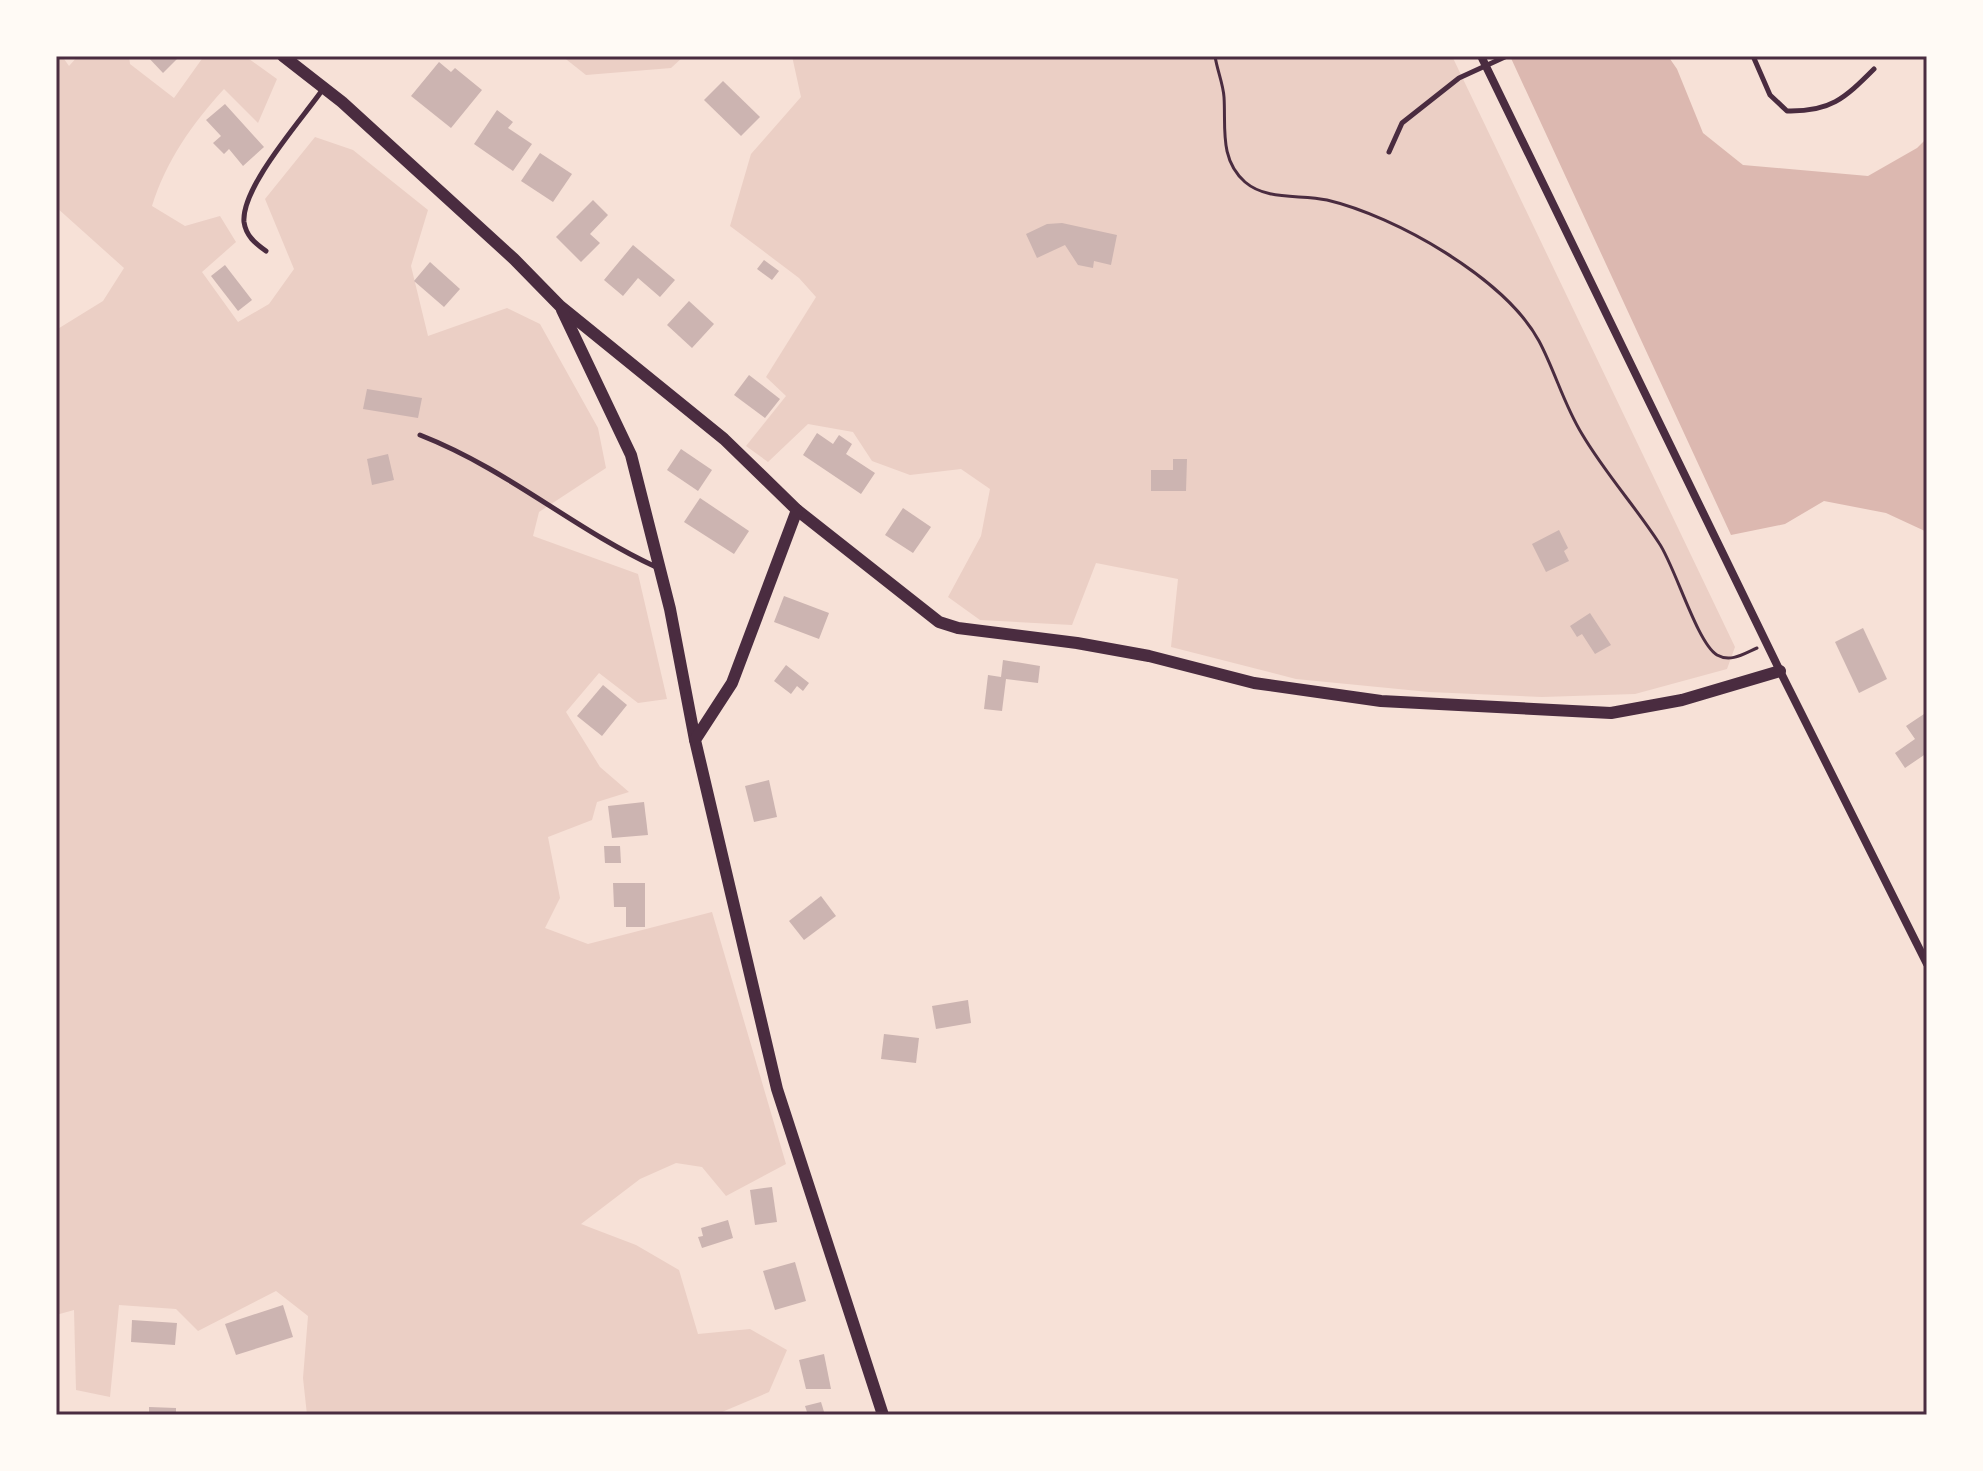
<svg xmlns="http://www.w3.org/2000/svg" width="1983" height="1471" viewBox="0 0 1983 1471" font-family="'Varela Round',sans-serif">
<style>
.green{fill:#ebcfc5}
.water{fill:#dcb8b0}
.building{fill:#ccb4b1}
.lines{fill:none;stroke-linecap:round;stroke-linejoin:round}
.path{stroke:#4a2c40;stroke-width:3}
.service{stroke:#4a2c40;stroke-width:5}
.minor{stroke:#4a2c40;stroke-width:8}
.tertiary{stroke:#4a2c40;stroke-width:12}
.neatline{fill:none;stroke:#4a2c40;stroke-width:3}
</style>
<rect width="100%" height="100%" fill="#f7e1d7"/>
<!-- green -->
<g class="green">
<path d="M56,56H62L69,66L78,56H129L130,64L174,98L204,56H245L277,79L258,123L224,89C192,124 166,161 152,206L185,226L220,216L236,242L202,272L238,322L269,304L294,269L265,199L315,137L353,150L428,210L411,266L428,336L507,308L540,324L598,428L606,468L539,512L533,536L638,574L667,699L638,703L599,673L566,712L600,767L629,792L597,802L592,820L548,837L560,898L545,928L588,944L712,912L786,1164L726,1196L702,1167L676,1163L640,1179L581,1224L636,1245L679,1270L698,1334L750,1329L787,1350L769,1392L715,1415H307L303,1378L308,1316L276,1291L198,1331L176,1309L119,1305L110,1397L76,1390L74,1310L56,1315V330L103,301L124,268L56,207Z"/>
<polygon points="562,56 684,56 671,68 586,75"/>
<polygon points="792,56 1452,56 1735,647 1727,669 1635,694 1542,697 1429,692 1296,679 1171,647 1178,579 1096,563 1072,625 980,620 948,597 981,536 990,489 961,469 910,475 872,461 853,432 808,424 768,462 746,446 786,396 766,377 816,297 799,278 730,226 751,154 801,97"/>
</g>
<!-- water -->
<polygon class="water" points="1510,56 1668,56 1677,69 1703,133 1743,165 1868,176 1917,148 1927,138 1927,532 1886,513 1824,501 1785,524 1731,535"/>
<!-- building -->
<g class="building">
<polygon points="147,56 180,56 163,73"/>
<polygon points="439,62 451,72 455,68 482,90 451,128 411,96"/>
<polygon points="723,81 760,117 741,136 704,100"/>
<polygon points="225,104 264,147 243,166 229,149 224,154 213,143 221,136 206,120"/>
<polygon points="497,110 513,122 508,128 532,144 513,171 474,144"/>
<polygon points="540,153 572,174 553,202 521,181"/>
<polygon points="593,200 608,215 590,234 600,243 581,262 556,237"/>
<polygon points="1062,223 1117,235 1111,265 1094,261 1093,268 1078,265 1065,245 1037,258 1026,234 1047,224"/>
<polygon points="633,245 675,280 660,297 638,278 623,296 604,280"/>
<polygon points="764,260 779,271 772,280 757,269"/>
<polygon points="430,262 460,289 444,307 414,281"/>
<polygon points="225,265 252,300 238,311 211,276"/>
<polygon points="689,301 714,324 692,348 667,325"/>
<polygon points="749,375 780,399 765,418 734,395"/>
<polygon points="367,389 422,398 418,418 363,409"/>
<polygon points="817,433 833,444 839,435 852,444 846,454 875,473 861,494 803,455"/>
<polygon points="681,449 712,470 698,491 667,470"/>
<polygon points="388,454 394,480 372,485 367,459"/>
<polygon points="1173,459 1187,459 1186,491 1151,491 1151,470 1173,470"/>
<polygon points="700,498 749,531 734,554 684,522"/>
<polygon points="903,508 931,527 913,553 885,535"/>
<polygon points="1559,530 1568,548 1564,551 1569,561 1546,572 1532,544"/>
<polygon points="784,596 829,613 819,639 774,622"/>
<polygon points="1590,613 1611,645 1595,654 1582,634 1577,637 1570,626"/>
<polygon points="1863,628 1887,679 1859,693 1835,642"/>
<polygon points="1003,660 1040,666 1038,683 1006,679 1002,711 984,709 988,675 1001,677"/>
<polygon points="786,665 809,683 803,691 797,686 791,694 774,681"/>
<polygon points="603,685 627,705 602,736 577,716"/>
<polygon points="1927,712 1927,753 1905,768 1895,753 1915,739 1906,726"/>
<polygon points="769,780 777,817 754,822 745,786"/>
<polygon points="644,802 648,835 612,838 608,806"/>
<polygon points="604,846 620,846 621,863 605,863"/>
<polygon points="613,883 645,883 645,927 626,927 626,907 614,907"/>
<polygon points="821,896 836,916 804,940 789,921"/>
<polygon points="968,1000 971,1023 936,1029 932,1006"/>
<polygon points="884,1034 919,1038 916,1063 881,1059"/>
<polygon points="772,1187 777,1222 755,1225 750,1190"/>
<polygon points="728,1220 733,1238 702,1248 698,1237 703,1236 701,1228"/>
<polygon points="795,1262 806,1301 775,1310 763,1271"/>
<polygon points="283,1305 293,1337 236,1355 225,1324"/>
<polygon points="132,1320 177,1323 175,1345 131,1342"/>
<polygon points="824,1354 831,1389 806,1389 799,1360"/>
<polygon points="821,1402 825,1415 808,1415 805,1406"/>
<polygon points="149,1407 176,1408 176,1415 149,1415"/>
</g>
<g class="lines">
<!-- path -->
<path class="path" d="M1215,56C1217,70 1223,83 1224,97C1226,127 1219,159 1245,182C1267,201 1300,194 1327,200C1395,216 1505,278 1539,341C1555,371 1564,405 1582,434C1605,473 1635,506 1659,543C1675,566 1697,643 1717,655C1731,663 1745,653 1757,648"/>
<!-- service -->
<g class="service">
<path d="M1753,56L1770,95L1787,111C1830,112 1844,99 1874,69"/>
<polyline points="1389,152 1402,123 1459,78 1507,56"/>
<path d="M266,251C255,243 246,236 244,222C241,187 303,118 323,89"/>
<path d="M420,435C509,470 572,528 656,567"/>
</g>
<!-- minor -->
<polyline class="minor" points="1481,56 1780,671 1927,964"/>
<!-- tertiary -->
<g class="tertiary">
<polyline points="283,56 342,102 514,259 560,306 724,439 797,510 939,622 958,628 1077,643 1149,656 1254,683 1381,701 1611,713 1682,700 1780,671"/>
<polyline points="562,310 631,455 670,609 695,740"/>
<polyline points="797,510 732,683 695,740 777,1089 883,1415"/>
</g>
</g>
<!-- border -->
<rect width="1983" height="1471" fill="none" stroke="#fffaf5" stroke-width="116"/>
<rect x="58" y="58" width="1867" height="1355" class="neatline"/>
</svg>
